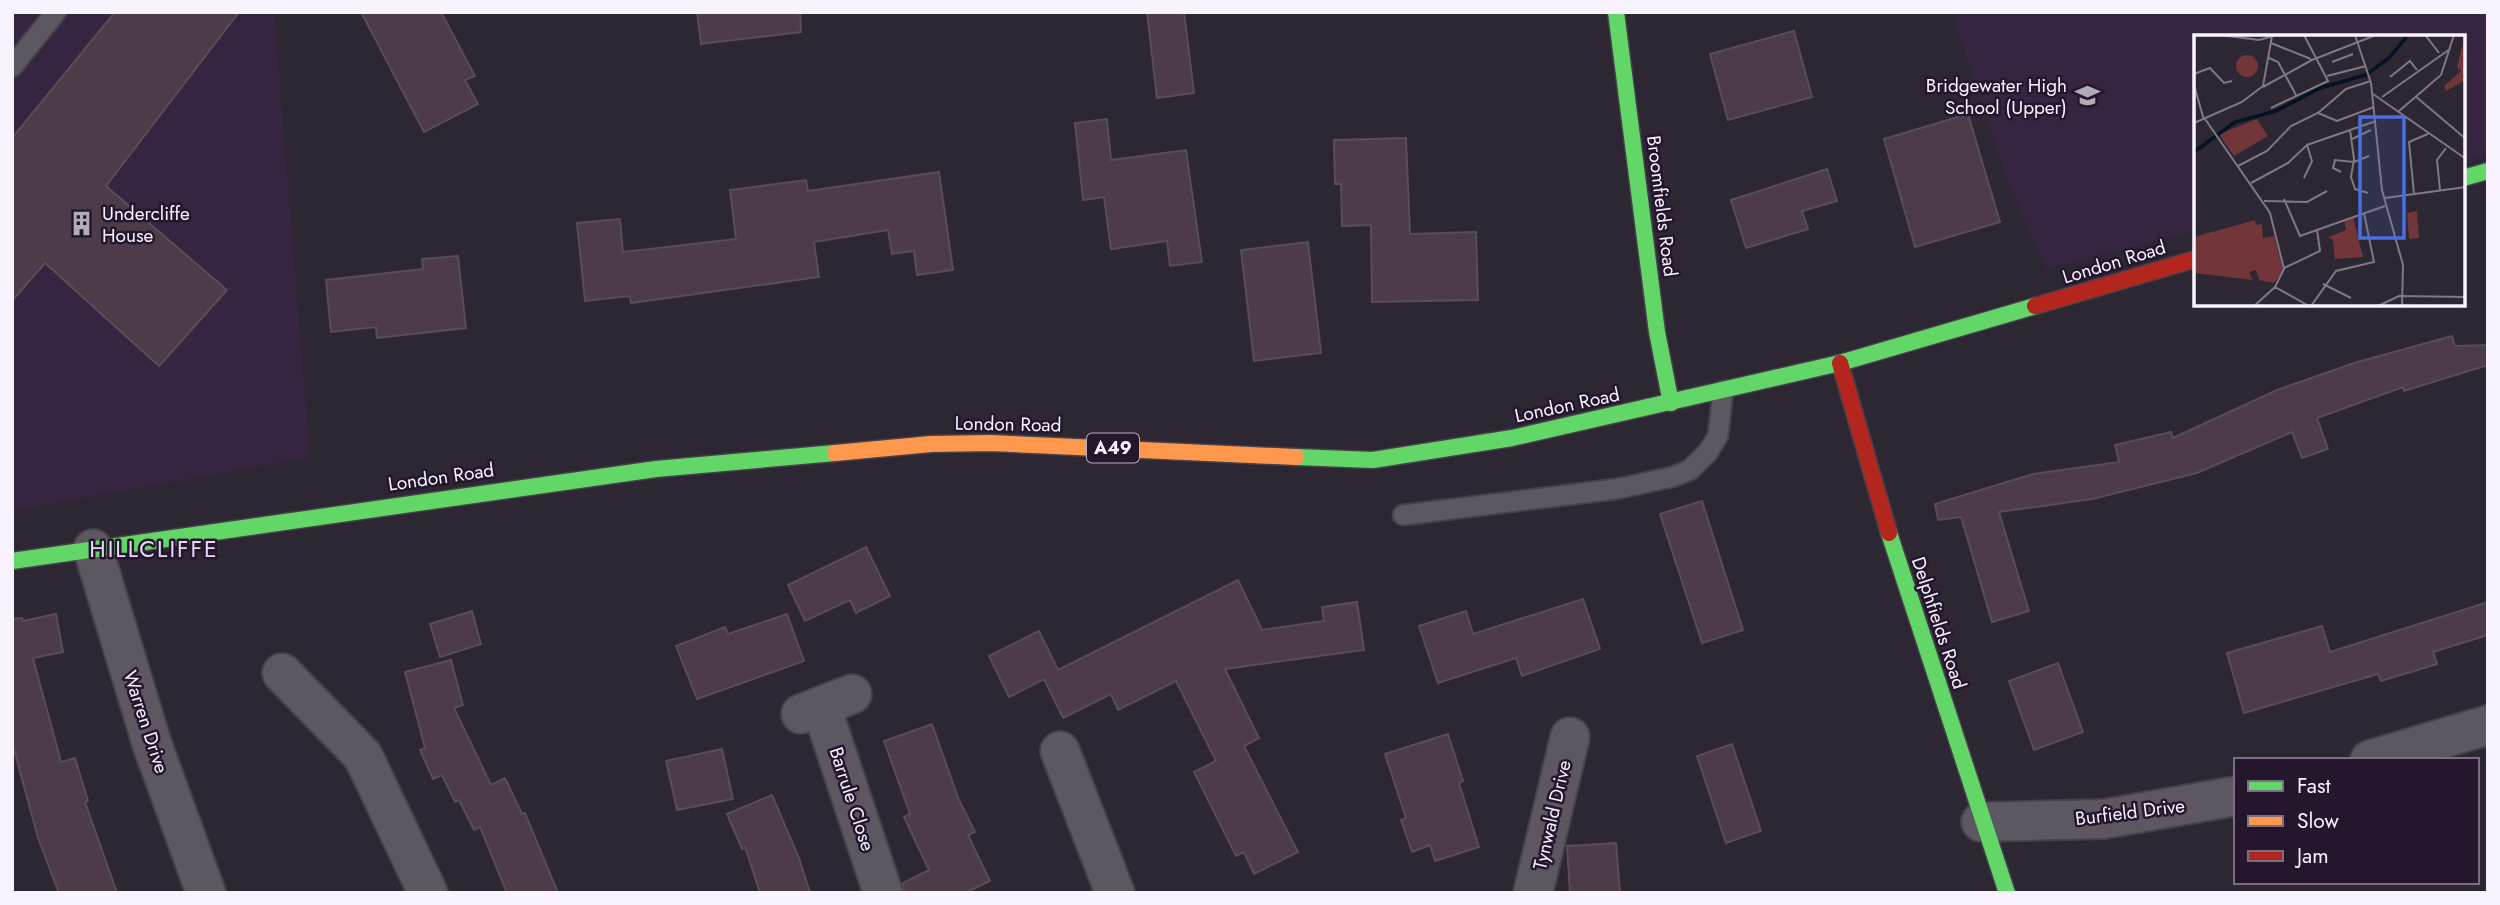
<svg xmlns="http://www.w3.org/2000/svg" width="2500" height="905" viewBox="0 0 2500 905" font-family="Jost,sans-serif">
<style>
.built{fill:#352540}
.building{fill:#4d3b4a;stroke:#574e57;stroke-width:2}
.lines{fill:none;stroke-linecap:round;stroke-linejoin:round}
.lane-casing{stroke:#46414b;stroke-width:23}
.street-casing{stroke:#46414b;stroke-width:42}
.fast-casing{stroke:#46414b;stroke-width:19}
.slow-casing{stroke:#46414b;stroke-width:19}
.jam-casing{stroke:#46414b;stroke-width:19}
.lane{stroke:#5c5761;stroke-width:19}
.street{stroke:#5c5761;stroke-width:38}
.fast{stroke:#63d668;stroke-width:16}
.slow{stroke:#ff974d;stroke-width:16}
.jam{stroke:#b3261e;stroke-width:16}
.labels{text-anchor:middle;dominant-baseline:central;stroke-width:5;stroke-linejoin:round;paint-order:stroke}
.shield{fill:#24172d;stroke:#b9b0c0;stroke-width:2}
.shield-label{font-size:18px;font-weight:bold;fill:#f9f2ff}
.poi-label{font-size:19px;fill:#f9f2ff;stroke:#24172d;text-anchor:end}
.street-label{font-size:19px;fill:#f9f2ff;stroke:#24172d}
.quarter-label{font-size:23px;letter-spacing:2px;fill:#e8d7f6;stroke:#24172d}
.inset-river{fill:none;stroke:#041324;stroke-width:3.5}
.inset-road{fill:none;stroke:#7f7885;stroke-width:2}
.view{fill:#496fe0;fill-opacity:0.15;stroke:#496fe0;stroke-width:3.5}
.inset-edge{fill:none;stroke:#f9f2ff;stroke-width:3.5}
</style>
<rect width="100%" height="100%" fill="#2d2633"/>
<!-- built -->
<g class="built">
<polygon points="12,12 274,12 310,457 12,511"/>
<polygon points="1952,12 2488,12 2488,155 2463,161 2463,37 2196,37 2195,231 2046,269 2007,179"/>
</g>
<!-- building -->
<g class="building">
<polygon points="115,12 239,12 106,186 227,290 159,366 45,263 12,301 12,138"/>
<polygon points="361,12 441,12 475,76 465,80 478,104 424,132"/>
<polygon points="697,12 800,12 801,32 701,44"/>
<polygon points="1147,12 1184,12 1194,93 1157,98"/>
<polygon points="1794,31 1812,97 1728,120 1710,54"/>
<polygon points="1968,114 2000,222 1915,247 1884,139"/>
<polygon points="1107,119 1111,160 1186,150 1202,262 1170,266 1167,241 1111,249 1104,197 1083,200 1075,123"/>
<polygon points="1406,138 1410,234 1476,232 1478,300 1372,302 1371,225 1342,226 1341,184 1335,184 1334,140"/>
<polygon points="1827,169 1837,201 1802,211 1808,229 1746,248 1731,200"/>
<polygon points="939,172 953,270 917,275 914,251 892,254 888,230 814,242 819,277 631,303 630,296 585,301 577,223 620,219 623,252 736,239 730,190 806,180 808,191"/>
<polygon points="1308,242 1321,353 1254,361 1241,250"/>
<polygon points="458,256 466,328 377,338 376,327 331,332 326,280 423,269 422,259"/>
<polygon points="2452,336 2455,346 2488,345 2488,365 2404,391 2403,387 2317,418 2328,449 2302,458 2292,432 2197,473 2092,499 1999,512 2029,611 1992,622 1961,517 1938,520 1935,504 2033,474 2119,462 2115,445 2171,432 2173,438 2277,390 2354,363"/>
<polygon points="1702,501 1743,630 1702,643 1660,514"/>
<polygon points="866,547 890,596 856,613 850,600 805,621 788,585"/>
<polygon points="1238,580 1262,630 1324,621 1322,607 1357,602 1364,650 1225,669 1259,738 1244,746 1298,852 1254,874 1244,852 1236,856 1194,772 1216,761 1176,681 1118,710 1111,694 1063,718 1044,679 1009,697 989,656 1039,631 1058,670"/>
<polygon points="1583,599 1600,649 1522,676 1516,658 1438,683 1419,626 1466,611 1473,634"/>
<polygon points="2488,602 2488,635 2433,652 2437,664 2381,681 2378,674 2244,713 2227,653 2322,626 2330,652"/>
<polygon points="472,611 481,644 440,657 430,624"/>
<polygon points="56,614 63,652 33,658 61,762 75,758 88,801 85,802 117,893 59,893 38,838 12,742 12,619 22,618 23,621"/>
<polygon points="787,614 804,661 697,699 676,646 725,627 728,634"/>
<polygon points="451,660 463,705 454,708 491,785 505,778 522,814 525,813 558,893 507,893 480,827 474,830 459,800 455,802 442,775 433,779 420,750 425,748 405,672"/>
<polygon points="2058,663 2083,732 2034,750 2009,681"/>
<polygon points="932,724 959,800 975,832 968,835 990,881 965,893 904,893 903,883 929,870 904,817 910,814 884,741"/>
<polygon points="1448,734 1463,781 1459,783 1479,847 1435,861 1430,845 1412,852 1401,820 1406,818 1385,754"/>
<polygon points="1732,744 1761,831 1726,843 1697,756"/>
<polygon points="722,749 733,799 677,810 666,761"/>
<polygon points="772,795 799,858 810,893 760,893 745,847 742,849 727,814"/>
<polygon points="1616,843 1620,893 1570,893 1567,846"/>
</g>
<g class="lines">
<defs>
<g id="lane">
<polyline points="12,67 56,12"/>
<polyline points="1403,515 1616,489 1672,477 1690,470 1708,452 1718,436 1723,391"/>
</g>
<g id="street">
<polyline points="93,549 152,744 206,893"/>
<polyline points="282,673 363,756 428,893"/>
<polyline points="821,706 883,893"/>
<polyline points="801,714 852,694"/>
<polyline points="1060,751 1115,893"/>
<polyline points="2370,760 2488,725"/>
<polyline points="1981,822 2104,819 2236,796"/>
<polyline points="1533,893 1570,737"/>
</g>
<g id="fast">
<polyline points="1616,12 1657,332 1671,403"/>
<polyline points="2463,178 2488,171"/>
<polyline points="1296,457 1373,460 1512,438 1840,363 2035,306"/>
<polyline points="1889,533 2007,893"/>
<polyline points="12,561 656,469 835,453"/>
</g>
<polyline id="slow" points="835,453 931,444 991,443 1296,457"/>
<g id="jam">
<polyline points="2035,306 2196,259"/>
<polyline points="1840,363 1889,533"/>
</g>
</defs>
<!-- lane casing -->
<use href="#lane" class="lane-casing"/>
<!-- street casing -->
<use href="#street" class="street-casing"/>
<!-- fast casing -->
<use href="#fast" class="fast-casing"/>
<!-- slow casing -->
<use href="#slow" class="slow-casing"/>
<!-- jam casing -->
<use href="#jam" class="jam-casing"/>
<!-- lane -->
<use href="#lane" class="lane"/>
<!-- street -->
<use href="#street" class="street"/>
<!-- fast -->
<use href="#fast" class="fast"/>
<!-- slow -->
<use href="#slow" class="slow"/>
<!-- jam -->
<use href="#jam" class="jam"/>
</g>
<!-- icons -->
<defs>
<symbol id="school-bare" viewBox="-9 -9 18 18"><path d="M0-5L7-2L0 1L-7-2ZM-4 1L0 2.5L4 1V4Q0 6-4 4Z" fill="#b2abb8" stroke="#24172d" stroke-width="2.5" paint-order="stroke"/></symbol>
<symbol id="building-bare" viewBox="-9 -9 18 18"><path d="M-4-6H4V6H1V3H-1V6H-4ZM-2.5-4.3h1.7v1.8h-1.7ZM.8-4.3h1.7v1.8H.8ZM-2.5-1h1.7V.8h-1.7ZM.8-1h1.7V.8H.8Z" fill="#b2abb8" stroke="#24172d" stroke-width="2.5" paint-order="stroke"/></symbol>
</defs>
<g fill-rule="evenodd">
<use href="#school-bare" x="2070" y="78" width="35" height="35"/>
<use href="#building-bare" x="64" y="206" width="35" height="35"/>
</g>
<g class="labels">
<!-- shield labels -->
<rect class="shield" x="1087" y="433.5" width="52" height="29" rx="5"/>
<g class="shield-label">
<text x="1113" y="448">A49</text>
</g>
<!-- poi labels -->
<g class="poi-label">
<text x="2067" y="85">Bridgewater High<tspan x="2067" dy="22">School (Upper)</tspan></text>
<text x="102" y="213" text-anchor="start">Undercliffe<tspan x="102" dy="22">House</tspan></text>
</g>
<!-- street labels -->
<g class="street-label">
<text transform="translate(1662 206) rotate(83)">Broomfields Road</text>
<text transform="translate(2114 262) rotate(-17)">London Road</text>
<text transform="translate(1567 405) rotate(-12)">London Road</text>
<text transform="translate(1008 424) rotate(1)">London Road</text>
<text transform="translate(441 477) rotate(-8)">London Road</text>
<text transform="translate(1939 623) rotate(72)">Delphfields Road</text>
<text transform="translate(146 722) rotate(72)">Warren Drive</text>
<text transform="translate(852 799) rotate(72)">Barrule Close</text>
<text transform="translate(2130 812) rotate(-7)">Burfield Drive</text>
<text transform="translate(1552 815) rotate(-77)">Tynwald Drive</text>
</g>
<!-- quarter labels -->
<g class="quarter-label">
<text x="154" y="549">HILLCLIFFE</text>
</g>
</g>
<!-- overview -->
<g transform="translate(2194 35)">
<rect width="271" height="271" fill="#2d2633"/>
<path d="M271,0V45L252,56L250,51L267,36L263,32ZM42 31a11 11 0 1 1 22 0a11 11 0 1 1-22 0ZM63,84L74,101L40,121L25,99ZM223,176L225,203L215,204L213,178ZM159,182L169,222L141,224L139,205L134,202L152,195L150,185ZM61,185L62,190L68,189L69,203L80,201L89,236L80,248L65,245L62,235L55,237L59,245L0,238V202Z" fill="#71353a"/>
<path class="inset-river" d="M0,117L41,87L82,76L126,53L172,40L195,23L214,0"/>
<path class="inset-road" d="M26,0L65,5L83,0M161,0L177,48L188,155L209,230L208,271M232,1L245,18M77,8L117,24M75,23L84,27L102,60M138,27L159,19M0,39L16,33L30,48L38,46M133,41L172,31M196,42L216,26L223,35M0,50L10,85M69,52L118,25L182,0M179,59L272,124M221,61L272,104M188,62L256,14M77,73L134,46L110,0M205,76L247,40L260,0M124,78L143,86L180,72M11,84L76,178L90,234L81,252M0,88L48,67L69,51L78,1M156,95L160,124L157,142L161,154L174,158M158,104L177,95M113,110L182,86M44,131L73,116L97,91L124,78L152,54L177,46M147,137L139,133L141,125L160,127L175,121M57,148L94,128L113,110L118,126L110,143M246,155L243,125L252,113M220,159L215,107L234,99M191,163L272,152M90,164L106,201L191,171M70,166L113,167L133,156M90,233L126,216L123,195M129,249L157,263M81,252L115,271M60,271L81,252M117,271L142,236L180,227L170,178M184,271L205,261L272,262"/>
<path class="view" d="M166,82H210V203H166Z"/>
<rect width="271" height="271" class="inset-edge"/>
</g>
<!-- border -->
<rect width="2500" height="905" fill="none" stroke="#f9f2ff" stroke-width="28"/>
<!-- legend -->
<rect x="2234" y="758" width="245" height="126" fill="#24172d" stroke="#796f81" stroke-width="2"/>
<rect x="2248" y="781" width="35" height="10" fill="#63d668" stroke="#796f81" stroke-width="2"/>
<text x="2297" y="793" font-size="21" fill="#f9f2ff">Fast</text>
<rect x="2248" y="816" width="35" height="10" fill="#ff974d" stroke="#796f81" stroke-width="2"/>
<text x="2297" y="828" font-size="21" fill="#f9f2ff">Slow</text>
<rect x="2248" y="851" width="35" height="10" fill="#b3261e" stroke="#796f81" stroke-width="2"/>
<text x="2297" y="863" font-size="21" fill="#f9f2ff">Jam</text>
</svg>
